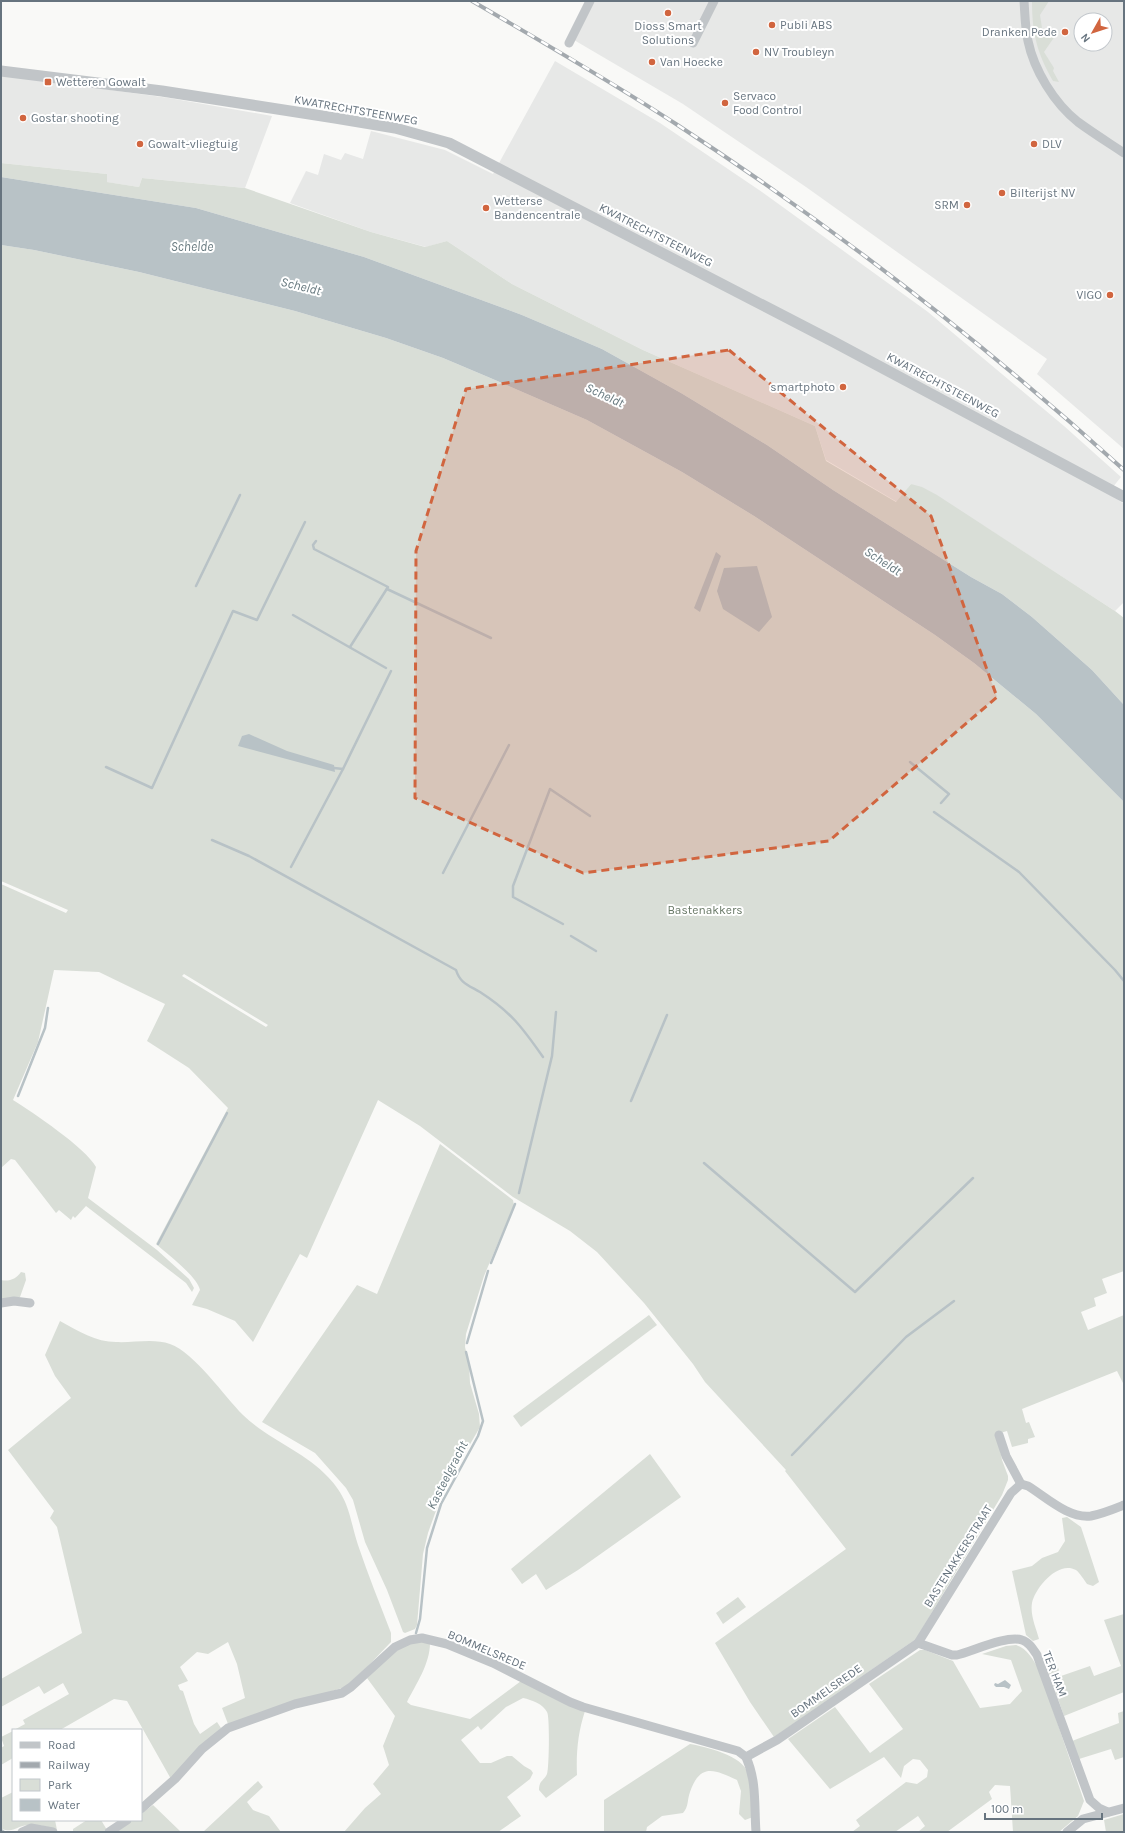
<svg xmlns="http://www.w3.org/2000/svg" width="1125" height="1833" viewBox="0 0 1125 1833" font-family="Karla,sans-serif">
<style>
.built{fill:#e7e8e7;fill-rule:evenodd}
.green{fill:#d9ded7;fill-rule:evenodd}
.water{fill:#b8c2c6}
.lines{fill:none;stroke-linecap:round;stroke-linejoin:round}
.stream{stroke:#b8c2c6;stroke-width:2.5}
.minor{stroke:#c1c5c8;stroke-width:9}
.tertiary{stroke:#c1c5c8;stroke-width:11}
.rail-casing{stroke:#a3a9ae;stroke-width:4}
.rail{stroke:#fff;stroke-width:2.5;stroke-dasharray:8;stroke-linecap:butt}
.marked{fill:#d1653f;fill-opacity:0.2;stroke:#d1653f;stroke-width:3;stroke-dasharray:8 5;stroke-linejoin:round}
.poi-dot{fill:#d1653f;stroke:#fff;stroke-width:1.5}
.labels{text-anchor:middle;dominant-baseline:central;stroke-width:4;stroke-linejoin:round;paint-order:stroke}
.poi-label{font-size:12px;fill:#67747f;stroke:#fff;text-anchor:start}
.street-label{font-size:12px;fill:#67747f;stroke:#fff}
.park-label{font-size:12px;fill:#687866;stroke:#fff}
.water-label{font-size:13px;font-style:italic;fill:#67797f;stroke:#fff}
</style>
<rect width="100%" height="100%" fill="#f9f9f7"/>
<!-- built -->
<g class="built">
<path d="M594,1H1124V449L1037,374L1047,359L806,187L683,104L574,40ZM1081,20H1105V44H1081Z"/>
<polygon points="555,61 660,123 762,192 928,312 1064,426 1121,477 1108,493 1124,504 1124,602 1115,611 987,528 911,484 897,502 826,460 815,426 643,350 512,284 447,241 426,247 371,232 290,203 306,171 318,175 324,154 341,160 345,153 363,159 371,131 445,150 493,174"/>
<polygon points="1,75 169,98 272,116 245,188 142,178 139,187 106,182 107,174 1,163"/>
</g>
<!-- green -->
<g class="green">
<path d="M1032,1H1049L1040,15L1042,28L1055,36L1044,52L1054,68L1053,71L1059,82L1053,81C1037,53 1032,33 1032,1Z"/>
<polygon points="1,163 107,174 107,182 139,187 142,178 245,188 371,232 425,247 447,241 512,284 643,350 815,426 826,461 896,502 911,484 922,487 937,495 1115,611 1124,618 1124,705 1092,670 1032,617 1002,594 971,577 833,490 767,445 681,393 602,349 522,315 364,257 196,208 1,177"/>
<path d="M1,245L34,250L139,272L295,311L386,338L443,358L488,377L587,420L682,472L754,516L935,635L974,663L1036,714L1124,802V1271L1102,1279L1107,1293L1094,1298L1096,1306L1081,1312L1088,1330L1124,1315V1385L1117,1371L1022,1409L1026,1423L1029,1422L1035,1437L1028,1439V1443L1012,1447L1007,1431L997,1434L1002,1460L1008,1476V1480L1002,1495L916,1639L774,1737L750,1702L715,1643L846,1549L785,1471L786,1470L705,1382L693,1364L644,1303L597,1252L570,1231L513,1197L420,1126L378,1100L307,1258L300,1254L253,1342L235,1321L207,1309L192,1305L200,1290C197,1276 167,1254 156,1244L228,1108L189,1068L147,1041L165,1004L99,972L54,970L38,1042L13,1100C32,1112 86,1148 96,1167L88,1198L157,1250L189,1279L194,1288L192,1292L186,1283L86,1206L75,1218L73,1216L71,1220L59,1210L56,1213L15,1160L11,1159L1,1168V884L66,913L68,910L1,881ZM184,974L268,1025L266,1027L182,976Z"/>
<polygon points="440,1144 513,1200 514,1205 484,1276 466,1334 465,1347 469,1363 470,1383 479,1414 480,1427 454,1472 438,1505 428,1533 423,1554 417,1625 415,1629 405,1633 403,1632 387,1590 365,1542 353,1500 346,1488 315,1453 262,1422 357,1285 377,1294"/>
<path d="M21,1272L25,1273L26,1280L20,1297L1,1300V1280C9,1282 16,1279 21,1272Z"/>
<polygon points="649,1315 657,1325 521,1427 513,1416"/>
<path d="M60,1321C78,1331 96,1342 116,1342C133,1343 154,1338 170,1344C195,1353 224,1396 243,1415C269,1440 304,1451 328,1477C350,1500 349,1517 358,1545C368,1575 380,1604 391,1633V1642L367,1667L345,1687L228,1724L222,1708L245,1698L237,1664L228,1642L208,1654L197,1652L180,1667L188,1681L178,1685L180,1690L183,1691L194,1724L200,1734L217,1722L221,1728L171,1779L127,1701L114,1699L60,1730H14L25,1724L23,1720L69,1694L63,1683L44,1694L39,1686L1,1707V1679L82,1633L57,1527L50,1518L54,1511L8,1450L71,1398L55,1376L45,1355Z"/>
<polygon points="650,1454 681,1497 578,1570 546,1590 536,1574 522,1584 511,1569"/>
<path d="M1067,1517L1081,1527L1099,1582L1093,1586L1087,1584C1084,1580 1080,1573 1076,1570C1058,1560 1035,1588 1032,1603C1030,1615 1036,1628 1039,1639L1033,1641L1026,1635L1012,1571L1032,1566L1042,1558L1058,1552L1065,1541L1062,1518Z"/>
<polygon points="738,1597 746,1607 723,1624 716,1613"/>
<polygon points="1124,1614 1124,1692 1064,1716 1046,1665 1056,1662 1061,1676 1090,1666 1094,1676 1121,1666 1104,1620"/>
<path d="M416,1640L430,1643C430,1664 416,1684 407,1702L411,1705L470,1719L521,1681L585,1711C578,1732 576,1753 577,1775L546,1798L539,1790C539,1780 544,1781 547,1774C549,1769 550,1716 547,1712C543,1704 532,1700 523,1698L506,1707L481,1730L478,1726L461,1740L480,1763H491L507,1756H512L524,1766L531,1770L533,1773L530,1779L507,1797L521,1816L498,1832H344L365,1808L381,1794L373,1784L389,1765L383,1746L395,1716L367,1678L392,1652Z"/>
<path d="M1016,1645C1028,1649 1032,1659 1039,1669L1084,1801L1078,1816L1059,1832H1013L1010,1786L995,1785L989,1792L992,1799L947,1832H918L925,1826L918,1816L895,1832H852L860,1826L856,1820L906,1782L917,1784L927,1777L928,1770L920,1760L913,1759L904,1766L901,1778L884,1757L830,1789L788,1739L835,1707L870,1753L903,1729L869,1684L920,1650H925L953,1661L980,1708L1010,1704L1022,1691L1011,1660L982,1654L1006,1646Z"/>
<polygon points="1124,1711 1124,1757 1115,1760 1111,1749 1079,1759 1072,1741 1119,1723 1118,1713"/>
<polygon points="13,1731 13,1758 1,1765 1,1748 4,1746 1,1737"/>
<path d="M690,1744C706,1747 742,1755 748,1773C752,1786 751,1803 753,1817L745,1820L739,1814L741,1791L737,1780C714,1769 700,1763 690,1792C687,1800 689,1806 683,1813L662,1816L647,1827L646,1832H604V1800Z"/>
<polygon points="258,1781 263,1787 247,1802 253,1810 269,1816 281,1832 203,1832"/>
<path d="M13,1792V1820H55L57,1830C48,1827 38,1824 28,1825C15,1826 16,1833 1,1829V1798Z"/>
<polygon points="153,1805 181,1832 116,1832 133,1820 141,1820 141,1814"/>
<polygon points="1124,1814 1124,1832 1106,1832 1104,1820"/>
<polygon points="87,1820 101,1820 107,1830 101,1832 73,1832 73,1829"/>
</g>
<!-- water -->
<g class="water">
<polygon points="1,177 196,208 364,257 522,315 602,349 681,393 767,445 833,490 971,577 1002,594 1032,617 1092,670 1124,705 1124,802 1036,714 974,663 935,635 754,516 682,472 587,420 488,377 443,358 386,338 295,311 139,272 34,250 1,245"/>
<polygon points="716,552 721,556 700,612 694,608"/>
<polygon points="757,566 772,617 759,632 723,609 717,591 724,568"/>
<polygon points="249,734 287,751 334,765 335,772 238,746 242,736"/>
<polygon points="1005,1680 1011,1685 1009,1689 1004,1687 996,1687 994,1685 995,1683 998,1684"/>
</g>
<g class="lines">
<!-- stream -->
<g class="stream">
<polyline points="316,541 313,545 314,549 388,587 350,647"/>
<polyline points="196,586 240,495"/>
<polyline points="387,589 491,638"/>
<polyline points="293,615 386,668"/>
<polyline points="910,762 949,794 941,803"/>
<polyline points="106,767 152,788 233,611 257,620 305,522"/>
<polyline points="334,768 343,769"/>
<polyline points="934,812 1019,872 1115,970 1124,981"/>
<path d="M212,840L249,856L456,970C460,983 468,985 480,992C511,1012 522,1027 543,1057"/>
<polyline points="291,867 343,769 391,671"/>
<polyline points="443,873 509,745"/>
<polyline points="563,924 513,897 513,886 550,789 590,816"/>
<polyline points="571,936 596,951"/>
<polyline points="18,1096 45,1028 48,1008"/>
<polyline points="631,1101 667,1015"/>
<polyline points="704,1163 855,1292 973,1178"/>
<polyline points="519,1193 552,1056 556,1012"/>
<polyline points="158,1244 227,1113"/>
<polyline points="491,1263 515,1204"/>
<polyline points="467,1343 488,1271"/>
<polyline points="792,1455 906,1337 954,1301"/>
<polyline points="416,1633 420,1619 427,1548 441,1504 478,1436 483,1421 466,1352"/>
<polyline points="1,1830 4,1832"/>
</g>
<!-- minor -->
<g class="minor">
<path d="M1024,1C1025,14 1025,28 1028,41C1034,70 1054,103 1078,122C1093,133 1109,143 1124,153"/>
<polyline points="569,43 590,1"/>
<polyline points="693,43 714,1"/>
<polyline points="1,1303 14,1301 30,1303"/>
<polyline points="999,1435 1006,1456 1021,1484"/>
<path d="M918,1643L952,1655H957C973,1651 1007,1635 1022,1640C1029,1642 1033,1649 1037,1655L1090,1800L1099,1808L1108,1812"/>
<path d="M746,1757C757,1781 754,1806 756,1832"/>
<path d="M141,1809L175,1779L202,1749L228,1728L295,1704L342,1693L351,1687L395,1647L410,1640L422,1638L447,1644L493,1663L570,1702L583,1707L738,1751L746,1757L777,1740L918,1643L1011,1493L1021,1484L1028,1486C1046,1497 1069,1519 1091,1516C1102,1514 1114,1509 1124,1505"/>
<polyline points="22,1832 31,1828 53,1832"/>
<polyline points="109,1832 127,1820"/>
<polyline points="1067,1832 1083,1819 1124,1808"/>
</g>
<!-- tertiary -->
<polyline class="tertiary" points="1,71 162,91 335,118 395,128 449,143 832,341 1124,497"/>
<defs>
<path id="rail" d="M472,1C541,41 610,81 676,124C834,227 984,343 1124,470"/>
</defs>
<!-- rail casing -->
<use href="#rail" class="rail-casing"/>
<!-- rail -->
<use href="#rail" class="rail"/>
</g>
<!-- marked area -->
<path class="marked" d="M729,350L931,516L997,697L829,841L583,873L415,798L416,551L466,389Z"/>
<!-- markers -->
<g class="poi-dot">
<circle cx="668" cy="13" r="4"/>
<circle cx="772" cy="25" r="4"/>
<circle cx="1065" cy="32" r="4"/>
<circle cx="756" cy="52" r="4"/>
<circle cx="652" cy="62" r="4"/>
<rect x="44" y="78" width="8" height="8" rx="2"/>
<circle cx="725" cy="103" r="4"/>
<circle cx="23" cy="118" r="4"/>
<circle cx="140" cy="144" r="4"/>
<circle cx="1034" cy="144" r="4"/>
<circle cx="1002" cy="193" r="4"/>
<circle cx="967" cy="205" r="4"/>
<circle cx="486" cy="208" r="4"/>
<circle cx="1110" cy="295" r="4"/>
<circle cx="843" cy="387" r="4"/>
</g>
<g class="labels">
<!-- poi labels -->
<g class="poi-label">
<text x="780" y="25">Publi ABS</text>
<text x="668" y="26" text-anchor="middle">Dioss Smart<tspan x="668" dy="14">Solutions</tspan></text>
<text x="1057" y="32" text-anchor="end">Dranken Pede</text>
<text x="764" y="52">NV Troubleyn</text>
<text x="660" y="62">Van Hoecke</text>
<text x="56" y="82">Wetteren Gowalt</text>
<text x="733" y="96">Servaco<tspan x="733" dy="14">Food Control</tspan></text>
<text x="31" y="118">Gostar shooting</text>
<text x="148" y="144">Gowalt-vliegtuig</text>
<text x="1042" y="144">DLV</text>
<text x="1010" y="193">Bilterijst NV</text>
<text x="494" y="201">Wetterse<tspan x="494" dy="14">Bandencentrale</tspan></text>
<text x="959" y="205" text-anchor="end">SRM</text>
<text x="1102" y="295" text-anchor="end">VIGO</text>
<text x="835" y="387" text-anchor="end">smartphoto</text>
</g>
<!-- street labels -->
<g class="street-label">
<text transform="translate(356 110) rotate(10)">KWATRECHTSTEENWEG</text>
<text transform="translate(656 235) rotate(27)">KWATRECHTSTEENWEG</text>
<text transform="translate(943 385) rotate(28)">KWATRECHTSTEENWEG</text>
<text transform="translate(958 1556) rotate(-58)">BASTENAKKERSTRAAT</text>
<text transform="translate(487 1650) rotate(23)">BOMMELSREDE</text>
<text transform="translate(1055 1674) rotate(69)">TER HAM</text>
<text transform="translate(826 1691) rotate(-35)">BOMMELSREDE</text>
</g>
<!-- park labels -->
<g class="park-label">
<text x="705" y="910">Bastenakkers</text>
</g>
<!-- water labels -->
<g class="water-label">
<text x="192" y="246">Schelde</text>
<text transform="translate(301 286) rotate(14)">Scheldt</text>
<text transform="translate(605 395) rotate(25)">Scheldt</text>
<text transform="translate(883 561) rotate(33)">Scheldt</text>
<text transform="translate(447 1475) rotate(-63)">Kasteelgracht</text>
</g>
</g>
<!-- border -->
<rect width="1125" height="1833" fill="none" stroke="#67747f" stroke-width="4"/>
<!-- legend -->
<rect x="12" y="1729" width="130" height="92" fill="#ffffff" stroke="#c2c7cc"/>
<rect x="20" y="1742" width="20" height="6" fill="#c1c5c8" stroke="#c2c7cc"/>
<text x="48" y="1749" font-size="12" fill="#67747f">Road</text>
<rect x="20" y="1762" width="20" height="6" fill="#a3a9ae" stroke="#c2c7cc"/>
<text x="48" y="1769" font-size="12" fill="#67747f">Railway</text>
<rect x="20" y="1779" width="20" height="12" fill="#d9ded7" stroke="#c2c7cc"/>
<text x="48" y="1789" font-size="12" fill="#67747f">Park</text>
<rect x="20" y="1799" width="20" height="12" fill="#b8c2c6" stroke="#c2c7cc"/>
<text x="48" y="1809" font-size="12" fill="#67747f">Water</text>
<!-- north arrow -->
<g transform="translate(1093 32) rotate(231)"><circle r="19" fill="#ffffff" stroke="#c2c7cc"/>
<path d="M0-3L7 15L0 10L-7 15Z" fill="#d1653f"/>
<text y="-6" font-size="11" font-weight="bold" text-anchor="middle" fill="#67747f">N</text>
</g>
<!-- scale -->
<path d="M985 1813v6h117v-6" fill="none" stroke="#67747f" stroke-width="2"/>
<text x="991" y="1813" font-size="12" fill="#67747f" stroke="#ffffff" stroke-width="3" paint-order="stroke">100 m</text>
</svg>
